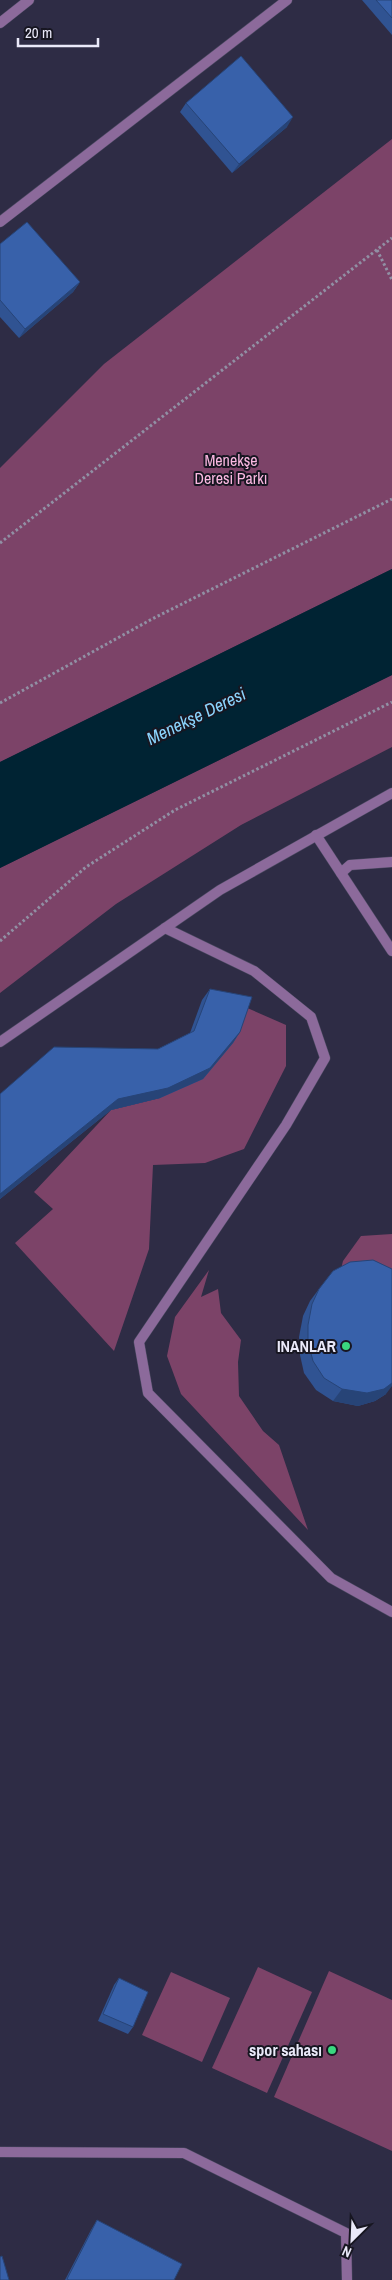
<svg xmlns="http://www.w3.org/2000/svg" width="392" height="2280" viewBox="0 0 392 2280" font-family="'Archivo Narrow',sans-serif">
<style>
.green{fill:#7c4368}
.water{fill:#002333}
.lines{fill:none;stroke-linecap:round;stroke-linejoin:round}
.lane-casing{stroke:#4c4a62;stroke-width:11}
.street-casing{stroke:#4c4a62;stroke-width:11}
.path{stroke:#9190a4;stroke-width:3;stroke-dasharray:2.5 2.5;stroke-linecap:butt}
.lane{stroke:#8c6a9b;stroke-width:10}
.street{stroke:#8c6a9b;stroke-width:10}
.wall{fill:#305392}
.shaded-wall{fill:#274477}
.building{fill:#3861aa;stroke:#274477}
.poi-dot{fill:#3ad77f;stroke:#171621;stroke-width:2}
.labels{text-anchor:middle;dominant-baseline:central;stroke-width:4;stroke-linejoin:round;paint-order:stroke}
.park-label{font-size:16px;fill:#fcb9e2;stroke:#171621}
.poi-label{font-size:16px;font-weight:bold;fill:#eae9f9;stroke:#171621;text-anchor:end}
.water-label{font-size:18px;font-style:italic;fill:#8bd4fd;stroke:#171621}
</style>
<rect width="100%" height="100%" fill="#2e2c45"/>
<!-- green -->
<g class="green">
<polygon points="392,139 392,569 0,762 0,468 104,364"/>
<polygon points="392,675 392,747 241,825 116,904 0,993 0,868"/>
<polygon points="245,1007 286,1025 286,1066 244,1149 205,1163 153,1165 149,1249 114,1351 15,1243 53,1209 34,1192 111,1110 160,1098"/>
<polygon points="392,1234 392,1284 341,1269 343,1261 361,1236"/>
<polygon points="209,1270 201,1297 218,1289 221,1313 241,1340 238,1362 239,1396 263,1431 279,1445 308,1530 181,1394 167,1356 175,1317"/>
<polygon points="258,1967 312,1992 267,2093 212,2068"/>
<polygon points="329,1971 392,2000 392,2151 274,2097"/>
<polygon points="171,1972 230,1998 202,2062 142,2035"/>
</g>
<!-- water -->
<polygon class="water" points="392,569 392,675 0,868 0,762"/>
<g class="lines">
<defs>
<g id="lane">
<polyline points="316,835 392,951"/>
<polyline points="341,873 350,865 392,862"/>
<polyline points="165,928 254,971 311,1017 325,1058 286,1125 139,1342 148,1393 331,1578 392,1612"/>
<polyline points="0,2152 184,2153 346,2233 347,2280"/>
</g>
<g id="street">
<polyline points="0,23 29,0"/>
<polyline points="0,222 287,0"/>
<polyline points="0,1042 220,890 392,793"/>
</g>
</defs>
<!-- lane casing -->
<use href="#lane" class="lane-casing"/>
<!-- street casing -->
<use href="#street" class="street-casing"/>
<!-- path -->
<g class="path">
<polyline points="377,250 392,280"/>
<polyline points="0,543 392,238"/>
<polyline points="0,703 152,619 392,499"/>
<polyline points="0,941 86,867 175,810 392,702"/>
</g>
<!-- lane -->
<use href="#lane" class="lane"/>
<!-- street -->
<use href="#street" class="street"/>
</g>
<!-- wall -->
<g class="wall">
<polygon points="362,0 392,0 392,35"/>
<polygon points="186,103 287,127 232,173 180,112"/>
<polygon points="0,244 80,282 73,292 19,338 0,317"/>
<polygon points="210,989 240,1032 233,1043 203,1079 160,1098 111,1110 0,1199 0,1094 158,1049 190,1033 202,1000"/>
<polygon points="319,1289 386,1394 375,1401 358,1406 333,1401 316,1390 304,1373 300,1355 299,1337 303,1316 310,1301"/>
<polygon points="119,1978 133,2027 128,2034 98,2021 114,1985"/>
<polygon points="97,2220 174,2280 65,2280 91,2230"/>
</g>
<!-- shaded-wall -->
<g class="shaded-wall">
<polygon points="293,117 287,127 232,173 239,164"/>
<polygon points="80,282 73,292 19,338 25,329"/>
<polygon points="240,1032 233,1043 203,1079 160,1098 111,1110 0,1199 0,1194 118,1099"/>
<polygon points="392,1383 392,1386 386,1394 375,1401 358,1406 333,1401 342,1389"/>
</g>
<!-- building -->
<g class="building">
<polygon points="376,0 392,0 392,18"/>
<polygon points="241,56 293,117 239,164 186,103"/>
<polygon points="27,222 80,282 25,329 0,300 0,244"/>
<polygon points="210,989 252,997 240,1032 210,1068 168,1088 118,1099 0,1194 0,1094 54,1047 158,1049 194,1031"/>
<polygon points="373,1260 392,1269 392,1383 384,1389 367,1393 342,1389 324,1378 313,1361 308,1342 308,1325 312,1304 319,1289 333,1271 350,1262"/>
<polygon points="119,1978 148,1992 133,2027 103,2014"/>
<polygon points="97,2220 182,2264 174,2280 69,2280 67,2279"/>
<polygon points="2,2256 9,2280 0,2280 0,2257"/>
</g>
<!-- markers -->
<g class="poi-dot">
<circle cx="346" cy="1346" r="5"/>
<circle cx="332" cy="2050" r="5"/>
</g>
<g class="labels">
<!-- park labels -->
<g class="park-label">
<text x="231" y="460">Menekşe<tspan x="231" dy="18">Deresi Parkı</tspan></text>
</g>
<!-- poi labels -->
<g class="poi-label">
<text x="336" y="1346">INANLAR</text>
<text x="322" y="2050">spor sahası</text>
</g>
<!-- water labels -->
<g class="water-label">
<text transform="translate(196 716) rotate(-26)">Menekşe Deresi</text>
</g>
</g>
<!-- north arrow -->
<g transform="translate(352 2240) rotate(204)" stroke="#171621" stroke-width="4" paint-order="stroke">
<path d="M0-4L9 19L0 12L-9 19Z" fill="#eae9f9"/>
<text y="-8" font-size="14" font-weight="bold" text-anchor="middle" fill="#eae9f9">N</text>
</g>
<!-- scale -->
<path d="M18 38v8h80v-8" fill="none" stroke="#eae9f9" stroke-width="2.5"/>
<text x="25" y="38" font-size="15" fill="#eae9f9" stroke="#171621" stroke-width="4" paint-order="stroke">20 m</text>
</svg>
